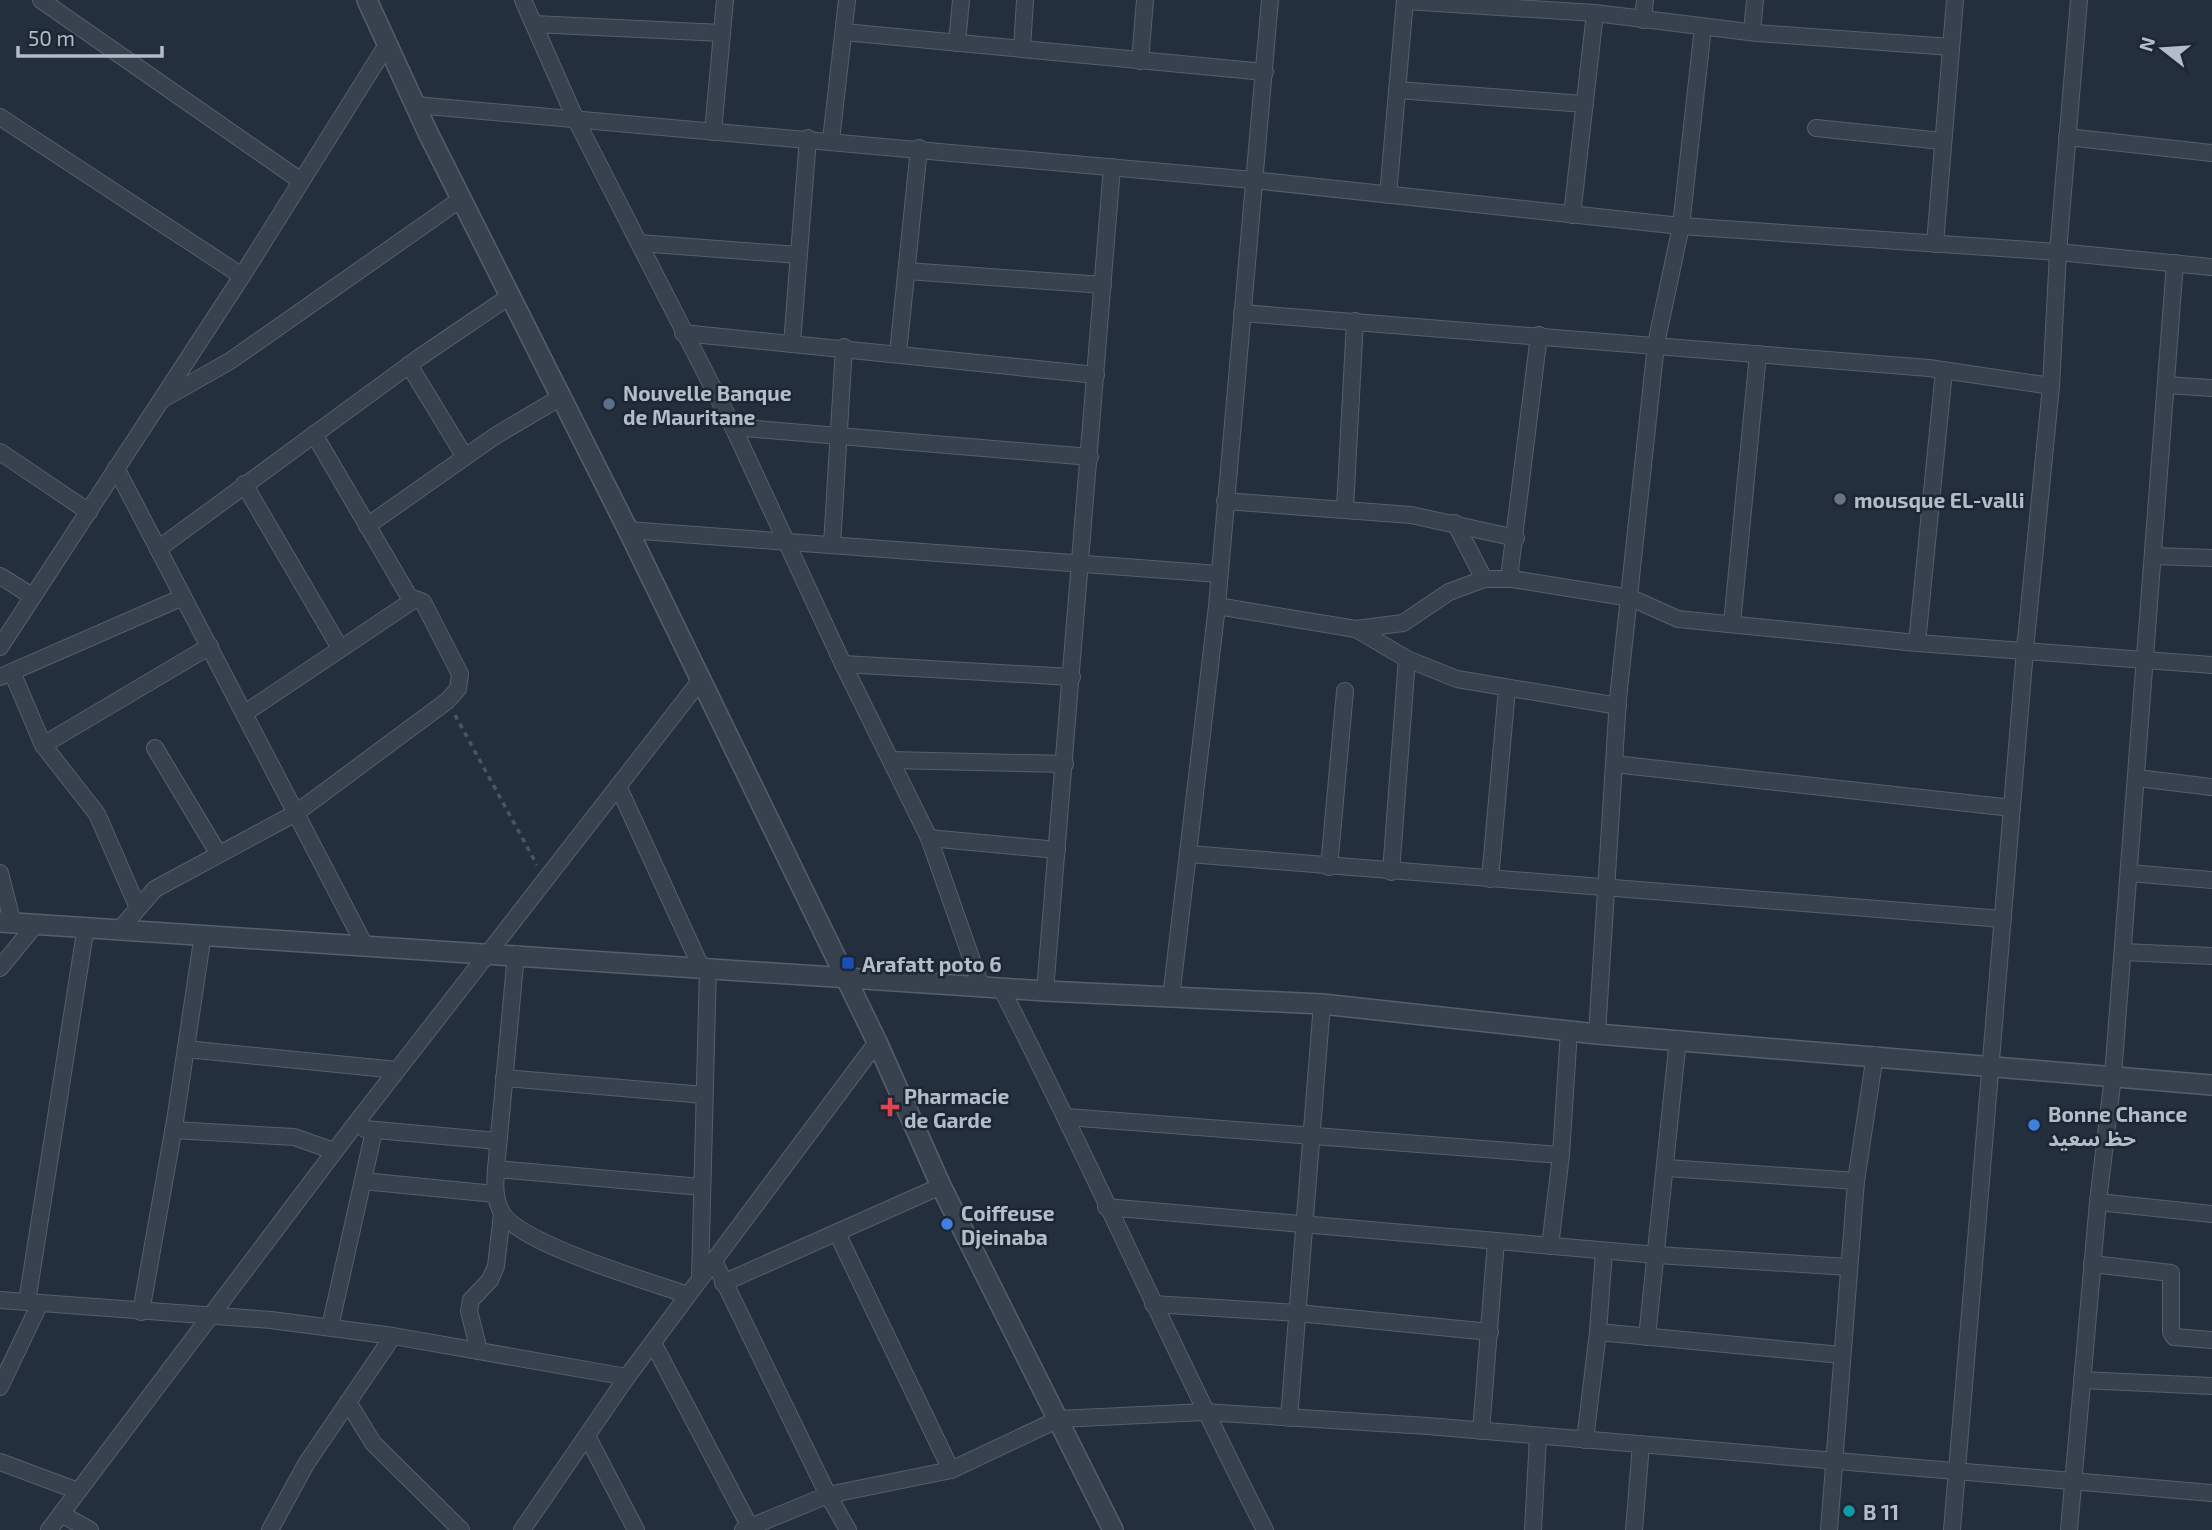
<svg xmlns="http://www.w3.org/2000/svg" width="2212" height="1530" viewBox="0 0 2212 1530" font-family="'Exo 2','Noto Sans Arabic',sans-serif">
<style>
.lines{fill:none;stroke-linecap:round;stroke-linejoin:round}
.minor-casing{stroke:#565f6c;stroke-width:18}
.tertiary-casing{stroke:#565f6c;stroke-width:22}
.path{stroke:#44595c;stroke-width:3.5;stroke-dasharray:5 5;stroke-linecap:butt}
.minor{stroke:#38414e;stroke-width:16}
.tertiary{stroke:#38414e;stroke-width:19}
.service-dot{fill:#5c6f8a;stroke:#1d2633;stroke-width:2.5}
.worship-dot{fill:#6b7280;stroke:#1d2633;stroke-width:2.5}
.transit-dot{fill:#1a4fb4;stroke:#1d2633;stroke-width:2.5}
.health-dot{fill:#e0444e;stroke:#1d2633;stroke-width:2.5}
.shop-dot{fill:#3f7fe0;stroke:#1d2633;stroke-width:2.5}
.culture-dot{fill:#0f9aa8;stroke:#1d2633;stroke-width:2.5}
.labels{text-anchor:middle;dominant-baseline:central;stroke-width:5;stroke-linejoin:round;paint-order:stroke}
.poi-label{font-size:21px;font-weight:bold;fill:#b4bcc9;stroke:#1d2633;text-anchor:start}
</style>
<rect width="100%" height="100%" fill="#242f3e"/>
<g class="lines">
<defs>
<g id="minor">
<polyline points="41,0 301,181"/>
<polyline points="523,0 576,120 733,427 843,664 929,838 981,986"/>
<polyline points="1405,1 1595,13 1757,33 1951,47"/>
<polyline points="1643,20 1645,0"/>
<polyline points="534,24 722,33"/>
<polyline points="844,32 1265,72"/>
<polyline points="1752,32 1755,0"/>
<polyline points="957,43 961,0"/>
<polyline points="1022,49 1025,0"/>
<polyline points="1140,61 1145,0"/>
<polyline points="1397,90 1585,104"/>
<polyline points="415,105 1253,180 1681,226 2058,252 2212,267"/>
<polyline points="0,117 242,276"/>
<polyline points="1816,128 1942,141"/>
<polyline points="713,132 725,0"/>
<polyline points="2067,137 2212,153"/>
<polyline points="831,140 847,0"/>
<polyline points="1388,195 1405,0"/>
<polyline points="1572,215 1595,13"/>
<polyline points="639,243 798,255"/>
<polyline points="1935,244 1955,0"/>
<polyline points="907,271 1103,285"/>
<polyline points="1242,313 1929,368 2051,386"/>
<polyline points="683,333 1096,375"/>
<polyline points="792,344 808,138"/>
<polyline points="898,353 919,148"/>
<polyline points="409,365 465,457"/>
<polyline points="2166,385 2212,388"/>
<polyline points="163,399 230,361 461,199"/>
<polyline points="733,427 1090,457"/>
<polyline points="314,434 411,600"/>
<polyline points="0,452 89,512"/>
<polyline points="116,468 364,944"/>
<polyline points="244,484 340,648"/>
<polyline points="1225,501 1411,515 1516,538"/>
<polyline points="1345,508 1355,321"/>
<polyline points="1455,523 1484,579"/>
<polyline points="367,526 495,436 561,397"/>
<polyline points="628,530 1219,574"/>
<polyline points="832,545 844,347"/>
<polyline points="158,549 420,357 510,296"/>
<polyline points="2153,556 2212,558"/>
<polyline points="0,576 32,596"/>
<polyline points="1512,579 1510,570 1539,335"/>
<polyline points="1217,606 1356,629 1407,659 1457,679 1618,706"/>
<polyline points="1732,624 1758,354"/>
<polyline points="1356,629 1403,623 1449,592 1484,579 1512,579 1631,598 1678,619 1917,643 2212,665"/>
<polyline points="1917,643 1944,371"/>
<polyline points="0,647 242,276 388,43"/>
<polyline points="843,664 1072,677"/>
<polyline points="12,672 43,745 97,814 138,908"/>
<polyline points="0,677 183,597"/>
<polyline points="43,745 210,646"/>
<polyline points="155,748 218,853"/>
<polyline points="891,760 1065,764"/>
<polyline points="1614,764 2012,808"/>
<polyline points="2137,778 2212,787"/>
<polyline points="618,786 701,967"/>
<polyline points="929,838 1057,850"/>
<polyline points="1189,854 2003,919"/>
<polyline points="1329,867 1345,691"/>
<polyline points="1391,872 1407,659"/>
<polyline points="0,873 13,924"/>
<polyline points="2129,873 2212,880"/>
<polyline points="1490,879 1507,689"/>
<polyline points="121,928 155,889 296,813 447,701 458,689 460,674 423,602 415,599 245,713"/>
<polyline points="2123,952 2212,956"/>
<path d="M516,954L496,1169C495,1184 494,1197 501,1211C516,1243 651,1282 688,1295"/>
<polyline points="0,968 36,924"/>
<path d="M1001,988C1093,1167 1173,1351 1265,1530"/>
<polyline points="1045,991 1112,167"/>
<polyline points="1171,998 1217,606 1270,0"/>
<polyline points="1597,1034 1618,699 1656,344 1681,226 1703,27"/>
<polyline points="186,1049 397,1070"/>
<polyline points="504,1078 704,1095"/>
<polyline points="1067,1117 1561,1155"/>
<polyline points="365,1129 498,1141"/>
<polyline points="173,1130 294,1137 334,1151"/>
<polyline points="1667,1168 1856,1181"/>
<polyline points="496,1169 701,1187"/>
<polyline points="363,1181 495,1194"/>
<polyline points="2098,1202 2212,1214"/>
<polyline points="1106,1207 1657,1255 1849,1267"/>
<polyline points="837,1233 951,1470"/>
<polyline points="1550,1246 1561,1155 1569,1030"/>
<polyline points="714,1261 828,1495 848,1530"/>
<polyline points="2092,1264 2171,1273 2171,1332 2174,1337 2212,1340"/>
<polyline points="700,1279 708,967"/>
<polyline points="723,1283 941,1186"/>
<polyline points="0,1300 271,1320 393,1336 627,1377"/>
<polyline points="27,1302 86,926"/>
<polyline points="1153,1304 1298,1313 1490,1332"/>
<polyline points="141,1312 175,1121 203,934"/>
<polyline points="330,1327 374,1131"/>
<polyline points="1598,1332 1842,1355"/>
<polyline points="1647,1337 1678,1039"/>
<polyline points="653,1343 750,1527"/>
<polyline points="479,1351 469,1311 471,1300 490,1280 496,1266 502,1214"/>
<polyline points="2082,1380 2212,1386"/>
<polyline points="0,1387 40,1303"/>
<polyline points="348,1402 373,1443 461,1530"/>
<polyline points="1289,1418 1322,1004"/>
<polyline points="1481,1431 1496,1241"/>
<polyline points="587,1436 636,1530"/>
<polyline points="1585,1440 1598,1332 1604,1251"/>
<polyline points="0,1462 78,1491"/>
<polyline points="61,1514 90,1530"/>
<polyline points="49,1530 353,1127 700,681"/>
<polyline points="270,1530 306,1464 393,1336"/>
<polyline points="522,1530 627,1377 877,1042"/>
<polyline points="743,1530 828,1495 951,1470 1059,1419 1204,1412 1428,1426 2212,1493"/>
<polyline points="1533,1530 1538,1436"/>
<polyline points="1634,1530 1641,1444"/>
<polyline points="1829,1530 1856,1181 1875,1055"/>
<polyline points="1952,1530 2025,650 2051,386 2058,252 2079,0"/>
<polyline points="2069,1530 2098,1202 2113,1076 2175,263"/>
</g>
<g id="tertiary">
<polyline points="367,0 428,133 628,530 877,1042 941,1186 1113,1530"/>
<polyline points="0,922 1045,991 1322,1004 1597,1034 2212,1085"/>
</g>
</defs>
<!-- minor casing -->
<use href="#minor" class="minor-casing"/>
<!-- tertiary casing -->
<use href="#tertiary" class="tertiary-casing"/>
<!-- path -->
<polyline class="path" points="455,715 537,865"/>
<!-- minor -->
<use href="#minor" class="minor"/>
<!-- tertiary -->
<use href="#tertiary" class="tertiary"/>
</g>
<!-- markers -->
<circle class="service-dot" cx="609" cy="404" r="7"/>
<circle class="worship-dot" cx="1840" cy="499" r="7"/>
<rect class="transit-dot" x="841" y="956" width="14" height="14" rx="3.5"/>
<path class="health-dot" d="M886.5 1096.5h7v7h7v7h-7v7h-7v-7h-7v-7h7z"/>
<g class="shop-dot">
<circle cx="2034" cy="1125" r="7"/>
<circle cx="947" cy="1224" r="7"/>
</g>
<circle class="culture-dot" cx="1849" cy="1511" r="7"/>
<g class="labels">
<!-- poi labels -->
<g class="poi-label">
<text x="623" y="392">Nouvelle Banque<tspan x="623" dy="24">de Mauritane</tspan></text>
<text x="1854" y="499">mousque EL-valli</text>
<text x="862" y="963">Arafatt poto 6</text>
<text x="904" y="1095">Pharmacie<tspan x="904" dy="24">de Garde</tspan></text>
<text x="2048" y="1113">Bonne Chance<tspan x="2048" dy="24">حظ سعيد</tspan></text>
<text x="961" y="1212">Coiffeuse<tspan x="961" dy="24">Djeinaba</tspan></text>
<text x="1863" y="1511">B 11</text>
</g>
</g>
<!-- north arrow -->
<g transform="translate(2163 49) rotate(287)" stroke="#1d2633" stroke-width="5" paint-order="stroke">
<path d="M0-5L12 26L0 18L-12 26Z" fill="#b4bcc9"/>
<text y="-10" font-size="19" font-weight="bold" text-anchor="middle" fill="#b4bcc9">N</text>
</g>
<!-- scale -->
<path d="M18 46v10h144v-10" fill="none" stroke="#b4bcc9" stroke-width="3.5"/>
<text x="28" y="46" font-size="21" fill="#b4bcc9" stroke="#1d2633" stroke-width="5" paint-order="stroke">50 m</text>
</svg>
